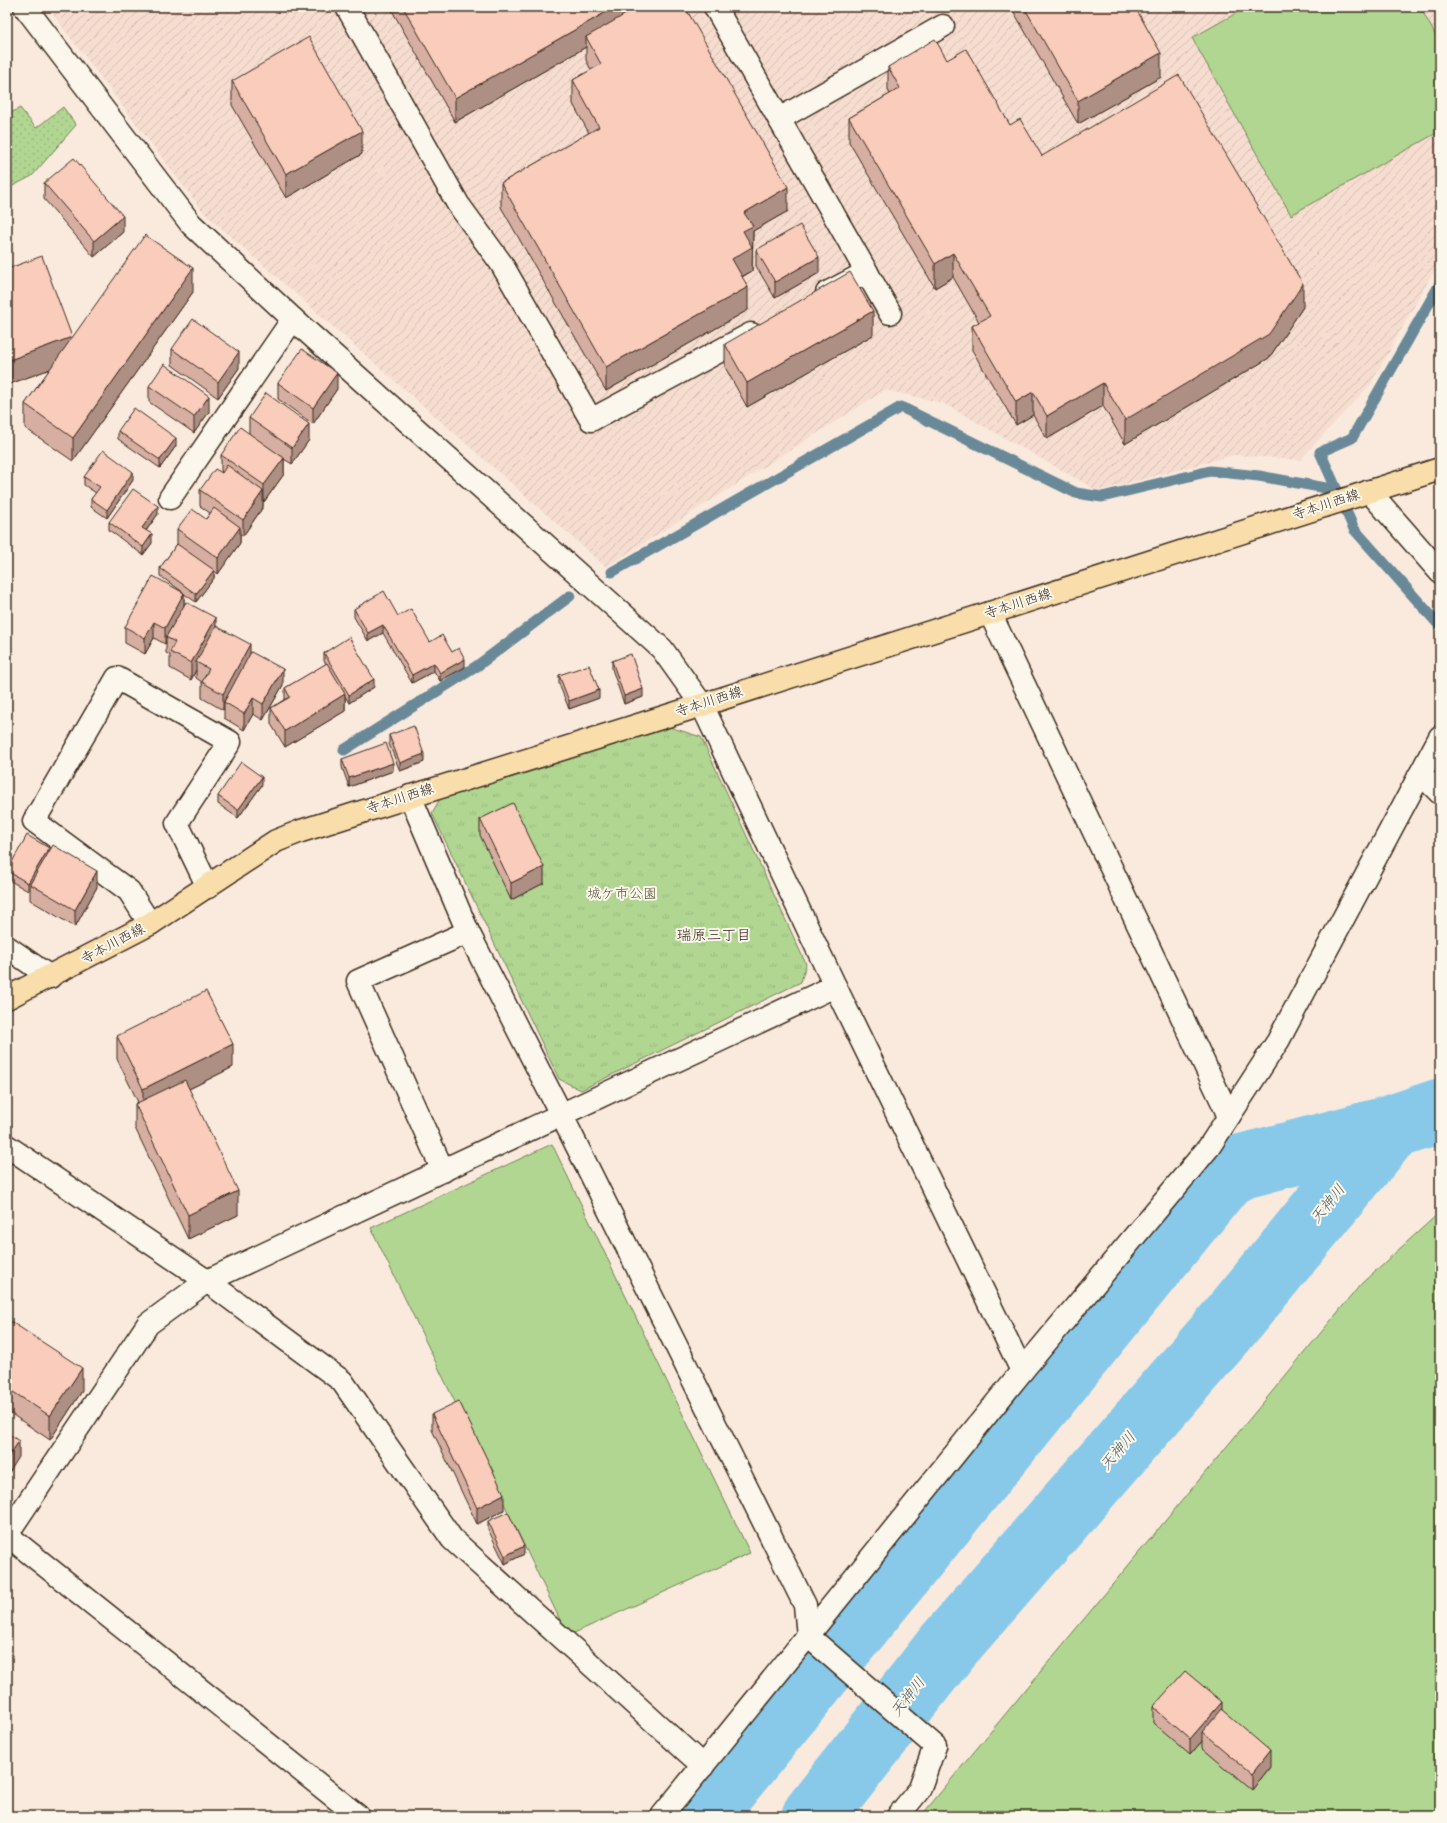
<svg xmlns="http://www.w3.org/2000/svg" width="1447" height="1823" viewBox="0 0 1447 1823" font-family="'Architects Daughter','Klee One',sans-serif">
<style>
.industrial{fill:url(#industrial-furrows)}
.grass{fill:url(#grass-dots);stroke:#768058}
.park{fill:url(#park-tufts);stroke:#768058}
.garden{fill:#b1d692;stroke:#768058}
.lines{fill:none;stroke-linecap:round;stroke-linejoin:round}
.stream{stroke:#698998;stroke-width:11}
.river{stroke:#88c9e9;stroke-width:65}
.minor-casing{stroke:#3b2a1e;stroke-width:25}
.major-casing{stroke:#3b2a1e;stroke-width:25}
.minor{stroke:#fbf7ec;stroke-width:22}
.major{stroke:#f9deab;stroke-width:22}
.wall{fill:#d6afa2;stroke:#3b2a1e}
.shaded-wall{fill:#ae8f84;stroke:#3b2a1e}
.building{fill:#f9ccbc;stroke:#3b2a1e}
.labels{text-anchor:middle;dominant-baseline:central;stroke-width:4;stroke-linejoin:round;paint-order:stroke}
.street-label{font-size:14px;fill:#3b2a1e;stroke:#fbf7ec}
.park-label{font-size:14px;fill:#58553b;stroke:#fbf7ec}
.neighbourhood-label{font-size:15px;fill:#3b2a1e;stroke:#fbf7ec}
.water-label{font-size:15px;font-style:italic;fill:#525a5b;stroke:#fbf7ec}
</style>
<defs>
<pattern id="industrial-furrows" width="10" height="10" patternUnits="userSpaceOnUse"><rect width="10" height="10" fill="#f6ddd0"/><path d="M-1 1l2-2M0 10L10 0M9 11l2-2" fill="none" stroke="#d4beb2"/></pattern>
<pattern id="grass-dots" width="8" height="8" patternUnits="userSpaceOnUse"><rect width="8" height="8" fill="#b1d692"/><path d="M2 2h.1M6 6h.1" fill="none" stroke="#99b87d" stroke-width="1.8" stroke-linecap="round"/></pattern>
<pattern id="park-tufts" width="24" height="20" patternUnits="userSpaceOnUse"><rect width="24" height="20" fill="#b1d692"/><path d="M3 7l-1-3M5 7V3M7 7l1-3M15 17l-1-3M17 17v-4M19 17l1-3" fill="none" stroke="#99b87d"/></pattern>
</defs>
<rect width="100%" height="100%" fill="#faeade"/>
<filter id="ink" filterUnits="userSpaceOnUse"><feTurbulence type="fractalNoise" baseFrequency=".025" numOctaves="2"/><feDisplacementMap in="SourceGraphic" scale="8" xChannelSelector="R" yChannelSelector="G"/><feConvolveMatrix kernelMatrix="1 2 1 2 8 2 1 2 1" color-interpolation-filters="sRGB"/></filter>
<g filter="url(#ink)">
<!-- industrial -->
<polygon class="industrial" points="47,7 1440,7 1440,260 1371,384 1300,460 1235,455 1098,491 943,403 885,390 606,567 204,213"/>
<!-- grass -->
<polygon class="grass" points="63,107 76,125 32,176 7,189 7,115 20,108 36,128"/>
<!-- park -->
<polygon class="park" points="663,725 701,737 806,964 801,982 581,1090 559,1079 432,813 441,797"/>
<!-- garden -->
<g class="garden">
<polygon points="1247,7 1420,7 1440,43 1440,131 1291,215 1192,38"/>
<polygon points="552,1144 750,1553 572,1634 562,1624 371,1228"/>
<polygon points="1440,1212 1440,1816 921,1816 1362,1283"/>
</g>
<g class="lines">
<!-- stream -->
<g class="stream">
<polyline points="1440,284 1352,438 1320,452 1354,529 1440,626"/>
<polyline points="612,572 901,407 1076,493 1102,497 1210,471 1259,476 1337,490"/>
<polyline points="344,750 477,666 570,596"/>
</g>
<!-- river -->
<g class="river">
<polyline points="702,1816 1225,1175 1240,1167 1390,1128"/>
<polyline points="814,1816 948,1646 1222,1332 1390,1128 1440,1111"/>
</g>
<defs>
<g id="minor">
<polyline points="25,7 191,224 293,319 662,649 702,705 835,986 1022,1371"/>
<polyline points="347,7 458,204 501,263 591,420 751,334"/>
<polyline points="715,7 890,313"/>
<polyline points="779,119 943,26"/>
<polyline points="827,293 867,272"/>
<polyline points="1369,491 1440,572"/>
<polyline points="170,498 293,319"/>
<polyline points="990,613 1229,1116"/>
<polyline points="1419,776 1430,783 1440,793"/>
<polyline points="410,796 468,932"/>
<polyline points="150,924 129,891 34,821 117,678 230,742 177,823 208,887"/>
<polyline points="7,947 50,977"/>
<polyline points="7,1146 207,1281 342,1381 452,1539 703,1766"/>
<polyline points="443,1171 358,981 468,932 561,1114 805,1605 808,1636 935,1746 919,1790 898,1816"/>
<polyline points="7,1534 148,1324 207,1281 835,986"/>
<polyline points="7,1535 358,1816"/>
<polyline points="662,1816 1022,1371 1209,1147 1278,1041 1440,737"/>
</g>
<polyline id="major" points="7,998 150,924 276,841 301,831 702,705 1440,469"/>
</defs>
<!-- minor casing -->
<use href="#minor" class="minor-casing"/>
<!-- major casing -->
<use href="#major" class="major-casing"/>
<!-- minor -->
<use href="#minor" class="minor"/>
<!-- major -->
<use href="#major" class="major"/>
</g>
<!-- wall -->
<g class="wall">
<polygon points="390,7 685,7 788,211 753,231 752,271 742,277 748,310 606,391 501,207 501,183 589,133 573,104 573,80 591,70 586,60 586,47 455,122"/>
<polygon points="1011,7 1144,7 1137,11 1161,77 1078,124"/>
<polygon points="947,60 1010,125 1042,156 1303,307 1269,358 1125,444 1103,406 1047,439 1033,415 1016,425 972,350 972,326 979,322 953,277 935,288 849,142 849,118 890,94 888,90 888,67"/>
<polygon points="232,81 362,154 286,198 232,105"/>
<polygon points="44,183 123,232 94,257 44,199"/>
<polygon points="756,250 819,273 775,298 756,266"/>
<polygon points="193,292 73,461 25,428 25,404 50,369 7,385 72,338"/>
<polygon points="873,335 747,407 725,367 725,344"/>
<polygon points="172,349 239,368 218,398 172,365"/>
<polygon points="278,383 337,389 313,424 278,399"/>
<polygon points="149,386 209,412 194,433 149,402"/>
<polygon points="249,418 309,440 292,464 284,459 284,474 264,502 263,501 263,507 243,536 240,534 240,543 218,574 214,571 214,578 196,602 184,594 184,605 216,627 250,654 283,685 263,720 253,714 244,730 224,718 224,709 223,710 202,698 202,682 196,678 196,670 191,680 170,668 170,655 166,653 166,642 165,644 154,638 145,654 125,643 125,627 183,592 160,576 160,568 177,544 177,529 206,519 210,513 200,506 200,490 222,472 221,471 221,455 249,433"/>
<polygon points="118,431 176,446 160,468 118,439"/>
<polygon points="84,477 133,480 107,518 91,507 91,499 96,493 84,485"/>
<polygon points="158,514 146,531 152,543 143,555 109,530 109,522"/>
<polygon points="354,609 398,616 430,642 452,652 465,667 440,681 434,671 412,683 383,633 368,641 354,617"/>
<polygon points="324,653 374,687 349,703 345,696 345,711 285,747 271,724 271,708 285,700 285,688 326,664 324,661"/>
<polygon points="612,661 643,697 624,704 612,669"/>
<polygon points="559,675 599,698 569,709 559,684"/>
<polygon points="389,735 424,762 400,771 389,744"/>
<polygon points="342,759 393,771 349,787 342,767"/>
<polygon points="262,785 238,818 218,804 218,796"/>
<polygon points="480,819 544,883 511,900 480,835"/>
<polygon points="49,851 97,887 75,927 30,900 30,888 28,891 7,879 7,870"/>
<polygon points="117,1036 233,1067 189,1089 238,1215 188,1239 135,1128 135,1104 138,1102 117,1059"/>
<polygon points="7,1319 82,1391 50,1440 7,1411"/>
<polygon points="432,1414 504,1510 477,1524 432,1430"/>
<polygon points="488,1521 524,1554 505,1564 488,1529"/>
<polygon points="1153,1707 1222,1710 1270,1767 1252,1790 1202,1748 1202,1741 1190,1755 1153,1723"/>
</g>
<!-- shaded-wall -->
<g class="shaded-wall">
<polygon points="219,7 225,7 219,10"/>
<polygon points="615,7 656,7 586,37 586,47 455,122 455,98"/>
<polygon points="1127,7 1144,7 1127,17"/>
<polygon points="1161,53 1161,77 1078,124 1078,101"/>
<polygon points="362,131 362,154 286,198 286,174"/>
<polygon points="788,187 788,211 753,231 752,271 732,282 732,259 743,231 744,213"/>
<polygon points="123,216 123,232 94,257 94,241"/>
<polygon points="953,253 953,277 935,288 935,264"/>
<polygon points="819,257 819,273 775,298 775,282"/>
<polygon points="193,268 193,292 73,461 73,438"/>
<polygon points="1303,284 1303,307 1269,358 1125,444 1125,420"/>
<polygon points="748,287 748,310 606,391 606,367"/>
<polygon points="873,311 873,335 747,407 747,383"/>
<polygon points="72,337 72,361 7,385 7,361"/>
<polygon points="239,352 239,368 218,398 218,382"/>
<polygon points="337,373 337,389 313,424 313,408"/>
<polygon points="1103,383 1103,406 1047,439 1047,416"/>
<polygon points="1033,392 1033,415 1016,425 1016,402"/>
<polygon points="209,396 209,412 194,433 194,417"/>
<polygon points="309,424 309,440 292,464 292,448"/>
<polygon points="176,438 176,446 160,468 160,460"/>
<polygon points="284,458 284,474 264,502 264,485"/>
<polygon points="133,472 133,480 107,518 107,510"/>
<polygon points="263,491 263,507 243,536 243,520"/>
<polygon points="158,506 158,514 142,536 142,528"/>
<polygon points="240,527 240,543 218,574 218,558"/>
<polygon points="152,534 152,543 143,555 143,547"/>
<polygon points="214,570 214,578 196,602 196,594"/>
<polygon points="184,593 184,609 166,637 166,642 165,644 165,628"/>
<polygon points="216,618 216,634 196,662 196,670 191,680 191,663"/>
<polygon points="154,622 154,638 145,654 145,638"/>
<polygon points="383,625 383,633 368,641 368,633"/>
<polygon points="250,644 250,660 224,702 224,709 223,710 223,694"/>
<polygon points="465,659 465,667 440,681 440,673"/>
<polygon points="434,663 434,671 412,683 412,675"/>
<polygon points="283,669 283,685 263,720 263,704"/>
<polygon points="374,679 374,687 349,703 349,695"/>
<polygon points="643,689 643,697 624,704 624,696"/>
<polygon points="599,690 599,698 569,709 569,701"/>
<polygon points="345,694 345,711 285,747 285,731"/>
<polygon points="253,698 253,714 244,730 244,714"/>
<polygon points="424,754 424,762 400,771 400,763"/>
<polygon points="393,763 393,771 349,787 349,778"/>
<polygon points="262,777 262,785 238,818 238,810"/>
<polygon points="49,848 49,856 30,884 30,888 28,891 28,883"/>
<polygon points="544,867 544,883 511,900 511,883"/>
<polygon points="97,871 97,887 75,927 75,910"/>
<polygon points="233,1044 233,1067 143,1112 143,1089"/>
<polygon points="9,1177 9,1194 7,1196 7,1180"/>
<polygon points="238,1191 238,1215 188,1239 188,1215"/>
<polygon points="82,1368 82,1391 50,1440 50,1416"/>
<polygon points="19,1441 19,1457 7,1476 7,1459"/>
<polygon points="504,1494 504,1510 477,1524 477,1508"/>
<polygon points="524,1546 524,1554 505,1564 505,1556"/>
<polygon points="1222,1702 1222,1718 1202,1732 1202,1741 1190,1755 1190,1739"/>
<polygon points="1270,1751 1270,1767 1252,1790 1252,1774"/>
</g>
<!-- building -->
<g class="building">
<polygon points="403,7 615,7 455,98"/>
<polygon points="638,7 685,7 788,187 744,213 753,226 743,231 752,247 732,259 748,287 606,367 501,183 599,127 573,80 601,64 586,37"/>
<polygon points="1024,7 1135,7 1161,53 1078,101"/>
<polygon points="309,37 362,131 286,174 232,81"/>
<polygon points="935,39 947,60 966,49 1010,125 1020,119 1042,156 1179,75 1303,284 1269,334 1125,420 1103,383 1047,416 1033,392 1016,402 972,326 990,316 953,253 935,264 849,118 900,88 888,67"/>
<polygon points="74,158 123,216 94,241 44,183"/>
<polygon points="800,225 819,257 775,282 756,250"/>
<polygon points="145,235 193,268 73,438 25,404"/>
<polygon points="42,256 72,337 7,361 7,269"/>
<polygon points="850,272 873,311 747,383 725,344"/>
<polygon points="193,319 239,352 218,382 172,349"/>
<polygon points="302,349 337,373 313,408 278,383"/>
<polygon points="164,364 209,396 194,417 149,386"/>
<polygon points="266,393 309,424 292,448 249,418"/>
<polygon points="134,408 176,438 160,460 118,431"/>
<polygon points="240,427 284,458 264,485 221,455"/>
<polygon points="103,450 133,472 107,510 91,499 100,487 84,477"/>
<polygon points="227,465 263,491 243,520 200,490 215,469 222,473"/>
<polygon points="133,489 158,506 142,528 152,534 143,547 109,522"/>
<polygon points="214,508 240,527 218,558 177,529 192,509 206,519"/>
<polygon points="177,544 214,570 196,594 160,568"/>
<polygon points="153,576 184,593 165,628 154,622 145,638 125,627"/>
<polygon points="384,591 398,616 411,609 430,642 442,635 452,652 459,648 465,659 440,673 434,663 412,675 383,625 368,633 354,609"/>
<polygon points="186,602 216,618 191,663 170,652 175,642 166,637"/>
<polygon points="216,626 250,644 223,694 202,682 209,669 196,662"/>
<polygon points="349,637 374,679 349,695 324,653"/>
<polygon points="251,652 283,669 263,704 253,698 244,714 224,702"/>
<polygon points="631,654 643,689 624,696 612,661"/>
<polygon points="327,663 345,694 285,731 271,708 290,697 285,688"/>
<polygon points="589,665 599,690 569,701 559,675"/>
<polygon points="414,726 424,754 400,763 389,735"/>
<polygon points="386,743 393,763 349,778 342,759"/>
<polygon points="241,762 262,777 238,810 218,796"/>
<polygon points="513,803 544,867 511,883 480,819"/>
<polygon points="27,835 49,848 28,883 7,871"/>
<polygon points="53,845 97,871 75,910 30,884"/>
<polygon points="206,991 233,1044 143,1089 117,1036"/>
<polygon points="185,1080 238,1191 188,1215 135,1104"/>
<polygon points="7,1319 82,1368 50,1416 7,1388"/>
<polygon points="459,1401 504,1494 477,1508 432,1414"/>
<polygon points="7,1433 19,1441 7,1459"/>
<polygon points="508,1512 524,1546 505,1556 488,1521"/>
<polygon points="1185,1671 1222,1702 1190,1739 1153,1707"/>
<polygon points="1221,1709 1270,1751 1252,1774 1202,1732"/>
</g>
</g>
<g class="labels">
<!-- street labels -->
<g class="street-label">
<text transform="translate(1326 505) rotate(-18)">寺本川西線</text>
<text transform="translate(1018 604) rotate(-18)">寺本川西線</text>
<text transform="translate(709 702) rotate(-18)">寺本川西線</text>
<text transform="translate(400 799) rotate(-18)">寺本川西線</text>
<text transform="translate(113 944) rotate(-28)">寺本川西線</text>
</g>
<!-- park labels -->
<g class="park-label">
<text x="622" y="894">城ケ市公園</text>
</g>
<!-- neighbourhood labels -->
<g class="neighbourhood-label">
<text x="714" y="935">瑞原三丁目</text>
</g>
<!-- water labels -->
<g class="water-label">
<text transform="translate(1328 1204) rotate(-51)">天神川</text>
<text transform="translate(1118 1451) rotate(-49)">天神川</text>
<text transform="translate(908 1697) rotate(-52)">天神川</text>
</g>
</g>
<!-- margin -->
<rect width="1447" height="1823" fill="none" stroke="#fbf7ec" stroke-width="24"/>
<rect x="12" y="12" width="1423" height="1799" fill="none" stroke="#3b2a1e" stroke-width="1.5" filter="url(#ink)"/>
</svg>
